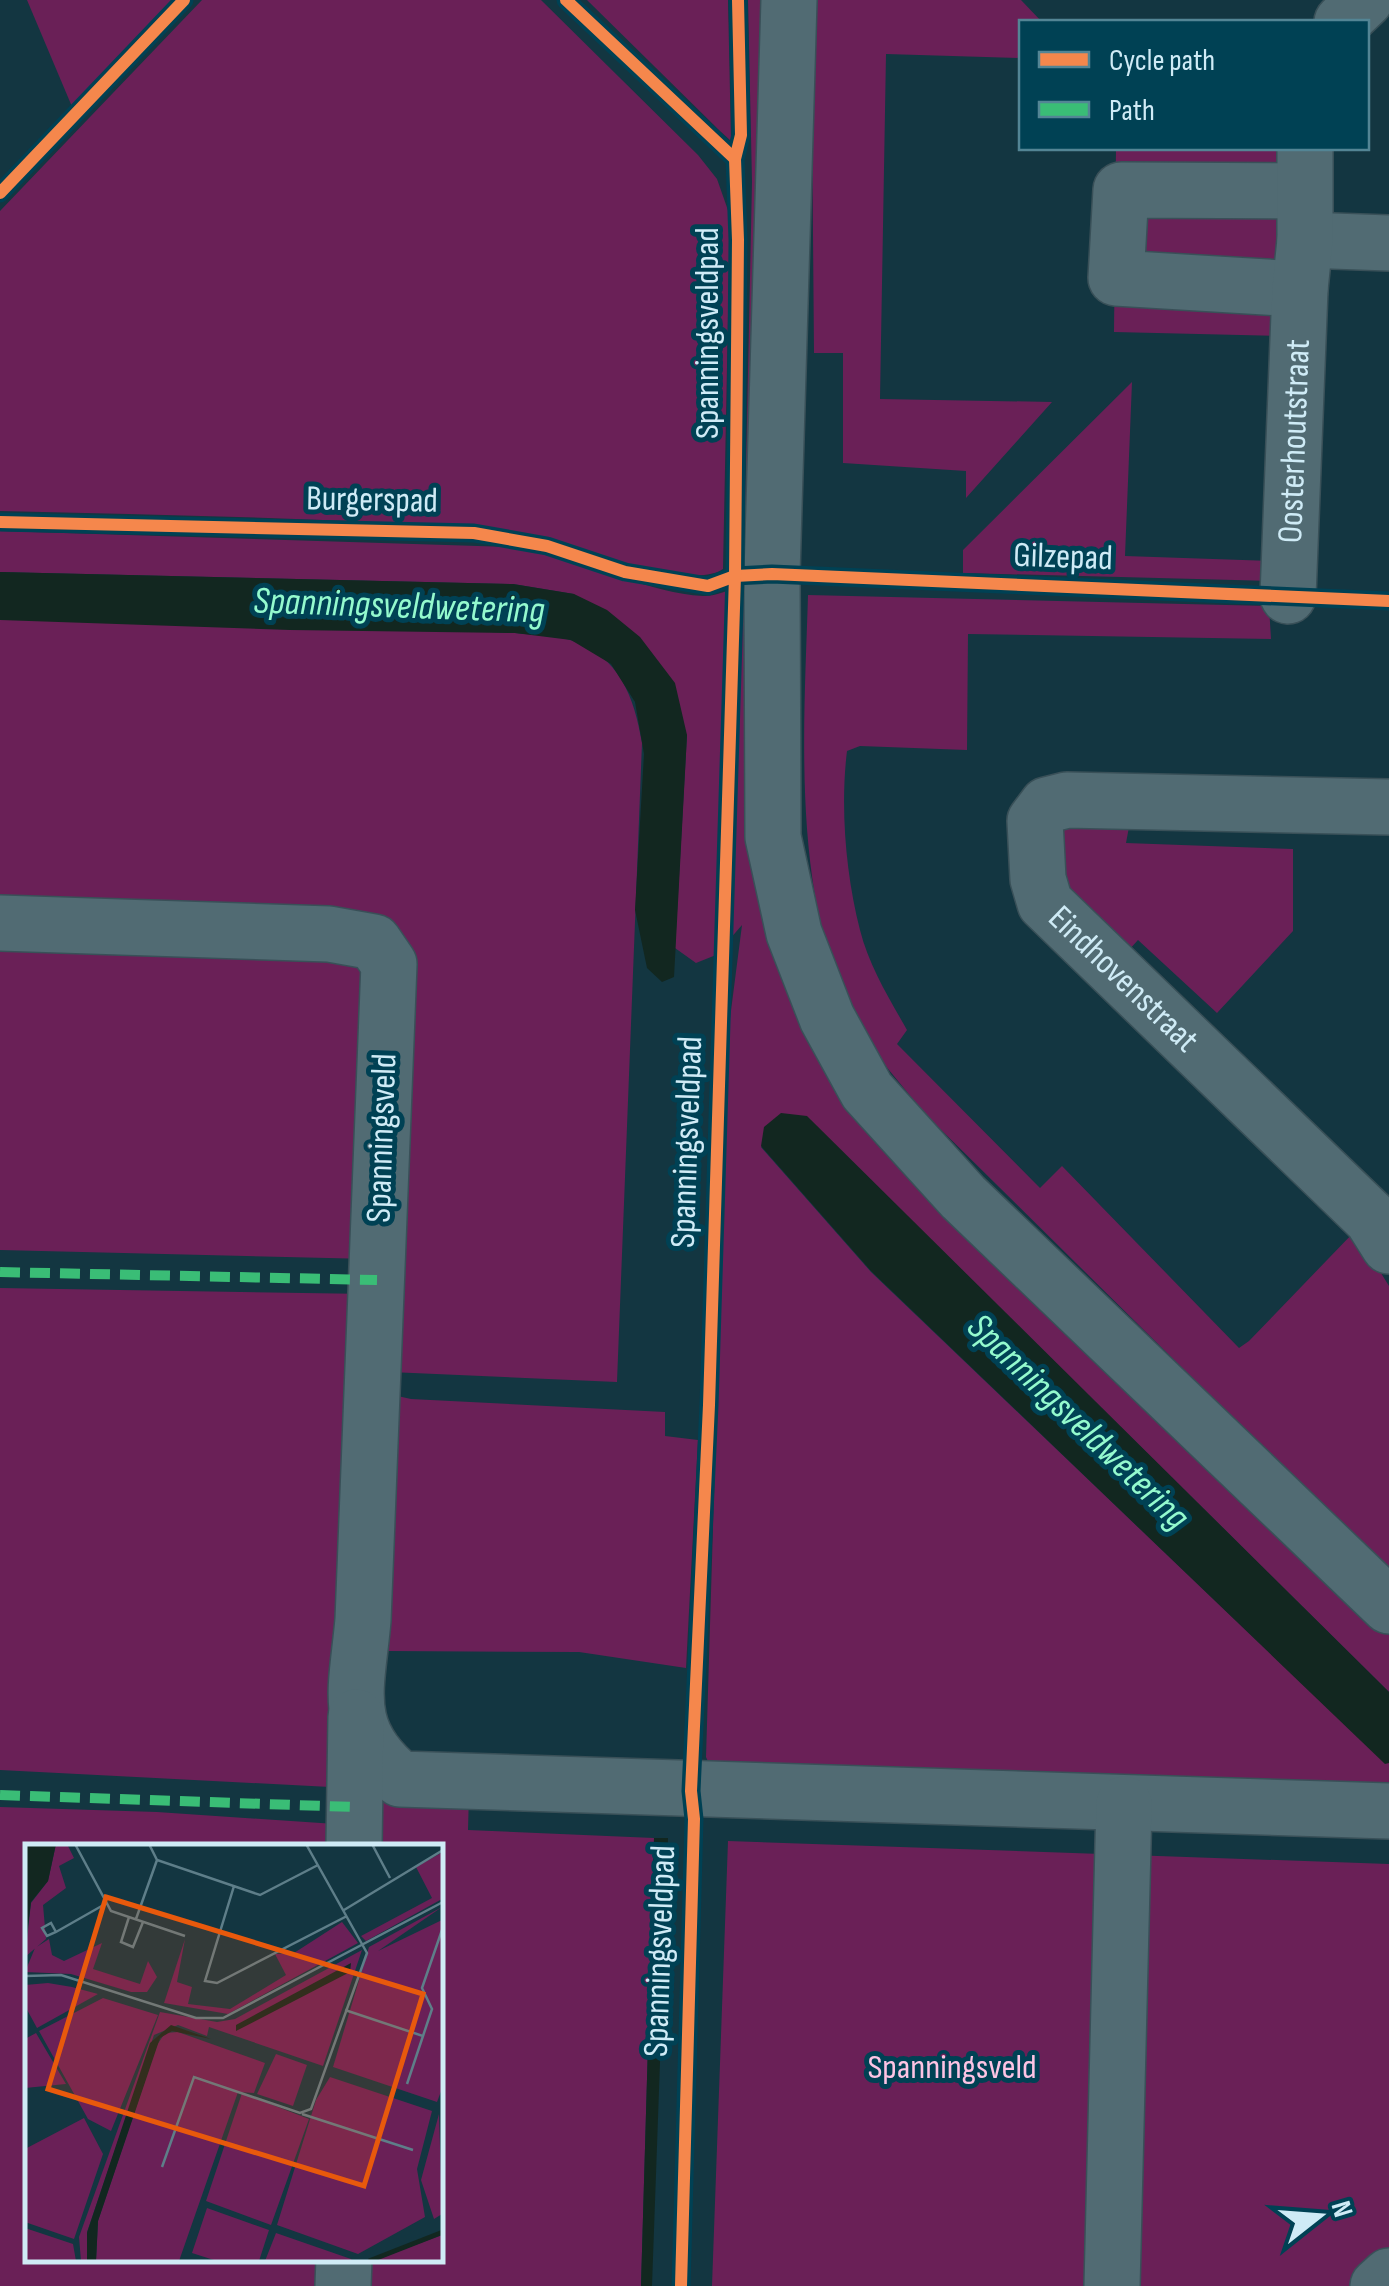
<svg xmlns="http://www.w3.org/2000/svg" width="1389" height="2286" viewBox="0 0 1389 2286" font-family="'Sofia Sans Condensed',sans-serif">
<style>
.green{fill:#6a2057;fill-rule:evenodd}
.water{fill:#122720}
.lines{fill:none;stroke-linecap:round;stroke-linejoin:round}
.minor-casing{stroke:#395058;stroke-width:58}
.minor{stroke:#516b73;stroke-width:55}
.quiet{stroke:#3abd76;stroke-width:10;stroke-dasharray:20 10;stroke-linecap:butt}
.cycleway-casing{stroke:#004154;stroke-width:19}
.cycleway{stroke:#f5874c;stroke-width:12}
.labels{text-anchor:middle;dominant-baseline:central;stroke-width:10;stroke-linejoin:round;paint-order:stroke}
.street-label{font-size:35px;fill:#cfebf6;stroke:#004154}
.park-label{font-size:35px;fill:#fdc4e4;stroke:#004154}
.water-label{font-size:38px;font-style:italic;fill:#94face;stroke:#004154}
.inset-river{fill:none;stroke:#122720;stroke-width:5}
.inset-road{fill:none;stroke:#5e7e89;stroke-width:2.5}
.view{fill:#e8590c;fill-opacity:0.15;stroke:#e8590c;stroke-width:5}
.inset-edge{fill:none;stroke:#cfebf6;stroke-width:5}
</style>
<rect width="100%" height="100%" fill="#133641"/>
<!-- green -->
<g class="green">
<polygon points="27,0 175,0 73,109"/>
<path d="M202,0H541L698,155L717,179L730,216L723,569C689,593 566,542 525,534C468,523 408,524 350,521C234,516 117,514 0,511V211Z"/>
<polygon points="587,0 728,0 731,141 720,131"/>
<polygon points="748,0 771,0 763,562 744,563 752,182"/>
<polygon points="811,0 1021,0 1042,22 1022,22 1021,58 886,54 880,399 1052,402 966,498 966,471 843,463 843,353 814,353"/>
<polygon points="1116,148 1282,148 1282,336 1114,332"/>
<polygon points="1132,382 1125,556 1272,561 1272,581 963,573 963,550"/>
<path d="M0,531L510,547C523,549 537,550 550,553C601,566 649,593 703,596C714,597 730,589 741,587L747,604L744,710L760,816L758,858L998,1256L1389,1633V1692L807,1117L761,1147L871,1272L1385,1763H1389V1796L713,1773L706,1757L728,1034L742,925L716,955L696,963L675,948L687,735L574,594L513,584L0,572Z"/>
<path d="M808,595L1269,606L1271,639L968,634L967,750L860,746L847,751C840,808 846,875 860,930C869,966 889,998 907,1030L897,1044L1040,1188L1062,1166L1239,1348L1249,1341L1355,1231L1389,1286V1572L923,1112C905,1088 883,1065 866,1039C789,916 804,734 808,595Z"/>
<path d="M0,613L515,633C532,635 553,635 570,640C620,656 634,697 642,743L617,1382L390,1372L370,1259L0,1250Z"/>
<polygon points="1132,811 1126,843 1293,849 1293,931 1217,1013 1138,940 1128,951 1055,889 1056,828"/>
<polygon points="0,1288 369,1294 330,1787 0,1770"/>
<polygon points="393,1395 411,1399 665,1412 665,1436 698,1440 686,1668 579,1652 388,1651"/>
<path d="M367,1791L469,1794L468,1830L654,1838L641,2286H0V1807L157,1812L365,1826ZM28,1846H440V2258H28Z"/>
<polygon points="728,1841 1389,1864 1389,2286 712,2286"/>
</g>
<!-- water -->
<g class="water">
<polygon points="0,572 513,584 574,594 607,610 640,637 675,683 687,735 674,977 662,982 647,968 635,910 644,754 635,702 611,664 571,640 515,633 290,630 0,620"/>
<polygon points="781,1113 807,1116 1389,1692 1389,1763 1385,1764 871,1271 761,1146 764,1127"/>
<polygon points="654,1838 668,1838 652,2286 641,2286"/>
</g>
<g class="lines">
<defs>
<g id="minor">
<polyline points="789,0 772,574 773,837 794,933 827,1018 867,1091 963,1197 1389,1606"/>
<polyline points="1342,22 1365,0"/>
<polyline points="1305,240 1389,243"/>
<polyline points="1300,289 1116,278 1121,190 1304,191"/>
<path id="s1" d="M1288,596L1300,289L1305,240V148"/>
<path id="s2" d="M1389,807L1067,800L1047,805L1035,821L1038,879L1045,903L1372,1219L1389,1246"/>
<path d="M0,923L329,934L374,942L389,964L363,1620C357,1689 340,1730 400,1779L1389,1811"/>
<polyline points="354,1846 356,1717"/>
<polyline points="343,2286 344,2258"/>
<polyline points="1112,2286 1124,1804"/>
<polyline points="1378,2286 1389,2276"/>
</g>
</defs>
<!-- minor casing -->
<use href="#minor" class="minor-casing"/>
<!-- minor -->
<use href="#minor" class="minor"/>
<!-- quiet -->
<g class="quiet">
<polyline points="0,1272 377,1280"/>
<polyline points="0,1795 354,1807"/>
</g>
<defs>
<g id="cycleway">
<polyline points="566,0 735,159"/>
<polyline points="0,193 184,0"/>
<polyline points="0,522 474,533 547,546 625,572 708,586 735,576 772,574 1389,601"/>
<polyline points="681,2286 694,1819 691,1791 709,1405 735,576 738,240 735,159 741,135 738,0"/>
</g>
</defs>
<!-- cycleway casing -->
<use href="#cycleway" class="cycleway-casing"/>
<!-- cycleway -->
<use href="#cycleway" class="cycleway"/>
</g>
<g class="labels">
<!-- street labels -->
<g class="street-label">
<text transform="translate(707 333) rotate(-90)">Spanningsveldpad</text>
<text stroke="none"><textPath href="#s1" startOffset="155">Oosterhoutstraat</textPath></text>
<text transform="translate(372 500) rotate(1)">Burgerspad</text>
<text transform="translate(1063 557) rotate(2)">Gilzepad</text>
<text stroke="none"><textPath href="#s2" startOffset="555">Eindhovenstraat</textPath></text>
<text transform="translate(382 1138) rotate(-88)">Spanningsveld</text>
<text transform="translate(687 1142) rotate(-88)">Spanningsveldpad</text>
<text transform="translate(660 1951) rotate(-88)">Spanningsveldpad</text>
</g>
<!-- park labels -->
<g class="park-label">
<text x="952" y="2067">Spanningsveld</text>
</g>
<!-- water labels -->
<g class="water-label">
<text transform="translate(399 606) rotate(2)">Spanningsveldwetering</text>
<text transform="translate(1078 1422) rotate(44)">Spanningsveldwetering</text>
</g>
</g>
<!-- overview -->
<g transform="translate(25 1844)">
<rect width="418" height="418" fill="#133641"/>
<path d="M31,0H42L49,14L34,22L41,44L18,61L21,95L0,113L6,59L23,37ZM416,9L417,55L341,97L336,92L407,54L391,23ZM417,63L353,107L417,76L418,242L412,258L308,223L344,103ZM317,78L333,99L203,170L139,159L160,95L152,138L167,143L163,160L205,165L261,131L250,110L269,109ZM24,95L27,111L39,117L77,99L68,125L115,140L123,117L132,133L122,148H106L46,130L0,128L10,104ZM337,106L298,222L184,183L182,192L153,181L129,191L62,388V417H56L54,393L135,168L192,178L210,175ZM23,139L47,143L73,150L12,184L0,162V141ZM78,154L133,171L86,287L63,275L14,187ZM153,188L240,219L229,249L213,248L154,417H71L73,377L132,201L140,189ZM11,189L41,240L0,244V195ZM251,210L282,221L268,262L232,250ZM305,233L407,267L392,325L400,373L333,410L252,381L291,256ZM217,249L284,275L246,381L181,357ZM414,270L417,370L409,375L396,336ZM59,274L78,310L49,395L0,378V305ZM182,364L244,386L234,417H192L167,409ZM0,384L48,400L51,417H0ZM251,389L326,415L327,417H240ZM417,391V417H349L374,407Z" fill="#6a2057"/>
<path d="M0,0H31L23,37L6,58L0,105ZM326,119L325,128L211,187V181ZM146,181L186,195L147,187L135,194L73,377L71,417H62V389L125,199Z" fill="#122720"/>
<path class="inset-river" d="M344,417L418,388"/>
<path class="inset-road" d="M50,0L86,67L160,92M124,0L132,16L235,51L293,21M347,0L365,34M209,42L180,137L192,139L322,72M319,66L418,6M104,73L96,98L108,103L118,78M111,75L132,16M31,88L26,79L17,84L22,92L31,88L82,59M0,132L36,131L171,174H198L418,58M320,166L398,192L382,240M398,192L407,165L397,144L417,86M277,270L388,306M137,323L169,233L275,269L286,265L342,109L281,0"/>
<path class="view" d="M81,53L398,150L339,342L23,245Z"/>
<rect width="418" height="418" class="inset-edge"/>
</g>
<!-- legend -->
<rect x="1019" y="20" width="350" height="130" fill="#004154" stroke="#538595" stroke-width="2.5"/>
<rect x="1039" y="52" width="50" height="15" fill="#f5874c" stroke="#538595" stroke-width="2.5"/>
<text x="1109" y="70" font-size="30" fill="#cfebf6">Cycle path</text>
<rect x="1039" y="102" width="50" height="15" fill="#3abd76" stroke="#538595" stroke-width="2.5"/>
<text x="1109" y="120" font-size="30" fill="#cfebf6">Path</text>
<!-- north arrow -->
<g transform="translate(1319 2216) rotate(73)" stroke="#004154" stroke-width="8" paint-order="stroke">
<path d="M0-8L18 38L0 25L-18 38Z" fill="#cfebf6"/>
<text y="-15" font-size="28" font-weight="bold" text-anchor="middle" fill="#cfebf6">N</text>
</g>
</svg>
